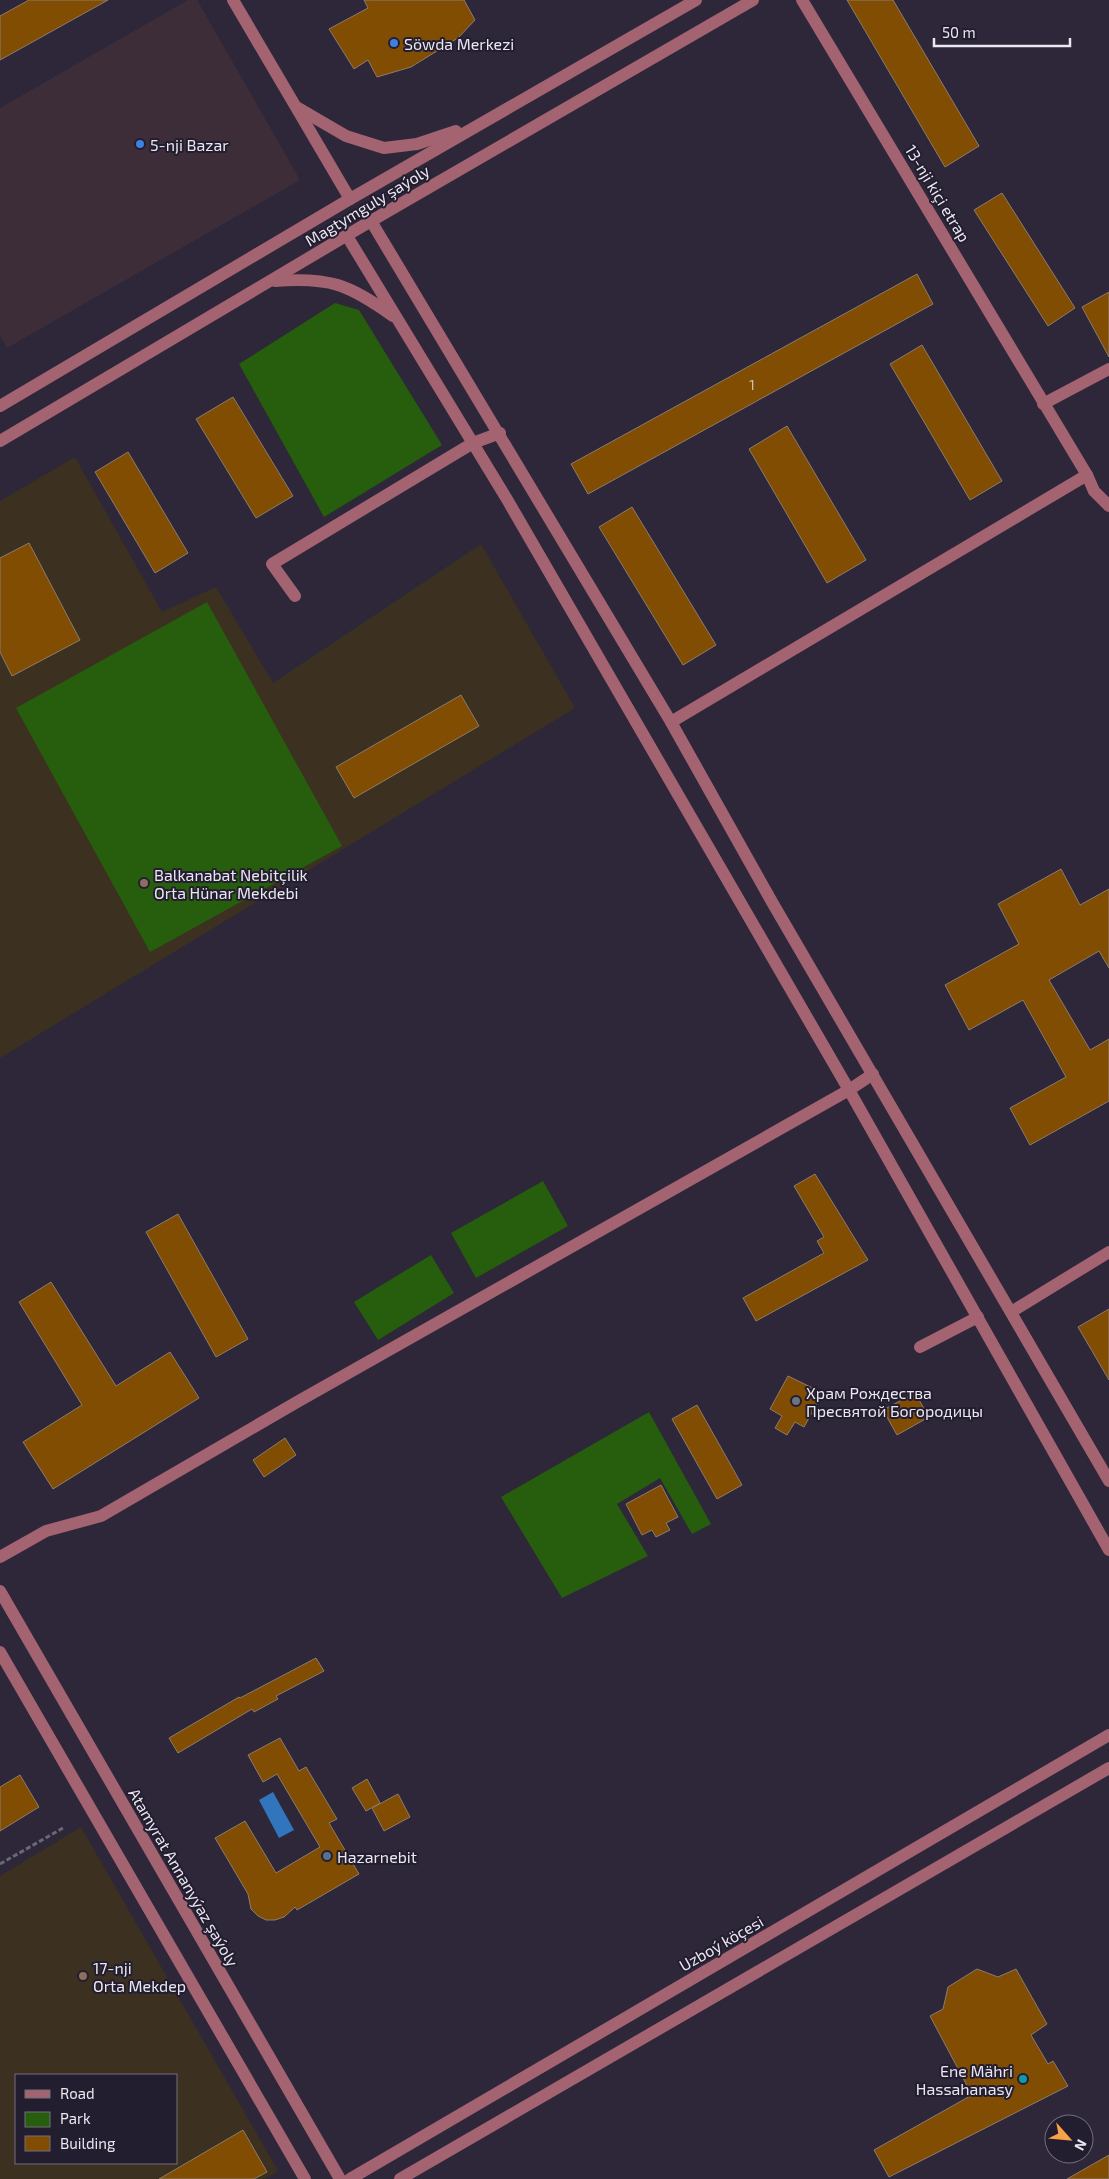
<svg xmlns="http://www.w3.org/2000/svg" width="1109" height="2179" viewBox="0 0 1109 2179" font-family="'Exo 2',sans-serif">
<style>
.commercial{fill:#3c2d39}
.education{fill:#3c3021;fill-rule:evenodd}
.green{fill:#265e0d}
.water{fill:#3176bc}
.building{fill:#804d02;stroke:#8d7c6c}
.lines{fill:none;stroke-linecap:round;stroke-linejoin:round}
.path{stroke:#6c6777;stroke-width:3;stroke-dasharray:5 2.5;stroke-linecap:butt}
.minor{stroke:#a36371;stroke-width:12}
.shop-dot{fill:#3f7fe0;stroke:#231e2f;stroke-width:2}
.education-dot{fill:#8d6e63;stroke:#231e2f;stroke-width:2}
.worship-dot{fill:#6b7280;stroke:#231e2f;stroke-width:2}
.service-dot{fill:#5c6f8a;stroke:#231e2f;stroke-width:2}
.culture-dot{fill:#0f9aa8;stroke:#231e2f;stroke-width:2}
.labels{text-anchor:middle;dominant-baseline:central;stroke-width:4;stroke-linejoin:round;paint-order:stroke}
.number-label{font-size:14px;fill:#d0c0b6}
.poi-label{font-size:16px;fill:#eae7f2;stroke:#231e2f;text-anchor:start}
.street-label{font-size:16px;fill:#eae7f2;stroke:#231e2f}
</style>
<rect width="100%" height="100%" fill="#2d2739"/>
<!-- commercial -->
<polygon class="commercial" points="188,0 197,0 300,180 7,348 0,336 0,108"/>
<!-- education -->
<g class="education">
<polygon points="75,457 162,612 216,587 273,683 481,544 575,708 0,1058 0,501"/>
<path d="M81,1827L278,2171L265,2179H0V1876ZM16,2075H176V2163H16Z"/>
</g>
<!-- green -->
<g class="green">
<polygon points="335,303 359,310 442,445 324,517 239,364"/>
<polygon points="207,602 342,846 150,952 16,708"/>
<polygon points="543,1181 568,1226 476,1278 451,1233"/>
<polygon points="431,1255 454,1293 378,1340 354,1302"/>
<polygon points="649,1412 711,1524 692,1534 660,1478 617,1504 648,1556 562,1598 501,1497"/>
</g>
<!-- water -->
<polygon class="water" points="273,1792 294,1830 279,1838 259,1800"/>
<!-- building -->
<g class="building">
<polygon points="29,0 108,0 0,60 0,16"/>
<polygon points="364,0 464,0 475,20 458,38 411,67 377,77 368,60 354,69 329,29 368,8"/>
<polygon points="847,0 893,0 979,146 945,167"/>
<polygon points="1002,193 1075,308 1048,326 974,210"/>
<polygon points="917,274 933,304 588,494 571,464"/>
<polygon points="1109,292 1109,357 1082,307"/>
<polygon points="922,345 1002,481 970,500 890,364"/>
<polygon points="233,397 293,496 256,518 196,419"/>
<polygon points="787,426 866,560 827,583 749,449"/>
<polygon points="128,452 188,553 155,573 95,472"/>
<polygon points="632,507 716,645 683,665 599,527"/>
<polygon points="29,543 80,640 12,676 0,652 0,558"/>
<polygon points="461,695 479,726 354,798 336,767"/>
<polygon points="1061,869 1080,905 1109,889 1109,968 1099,951 1049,980 1090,1050 1109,1039 1109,1101 1030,1145 1010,1108 1066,1077 1023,1000 969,1030 945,985 1019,944 998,904"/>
<polygon points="815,1174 868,1260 756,1321 743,1298 824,1253 817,1241 824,1237 794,1186"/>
<polygon points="178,1214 248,1339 216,1357 146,1232"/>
<polygon points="51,1282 116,1386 170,1352 199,1398 53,1489 23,1442 82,1405 19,1302"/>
<polygon points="1109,1309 1109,1380 1078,1327"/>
<polygon points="788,1376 823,1393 804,1427 795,1422 787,1435 775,1428 782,1416 770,1409"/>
<polygon points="915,1393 929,1417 897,1435 883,1410"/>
<polygon points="697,1405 742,1485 717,1499 672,1419"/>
<polygon points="285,1438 296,1455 264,1477 253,1460"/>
<polygon points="661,1485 678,1517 666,1523 670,1530 656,1537 652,1530 642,1535 626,1504"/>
<polygon points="316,1658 324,1671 276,1696 278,1699 254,1712 252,1709 178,1753 169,1738 239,1697 240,1698"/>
<polygon points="280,1738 299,1771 306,1767 337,1819 329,1823 359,1874 297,1910 295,1907 284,1917 275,1920 266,1920 258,1916 251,1909 248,1894 215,1838 245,1821 276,1873 320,1847 277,1774 263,1782 248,1755"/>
<polygon points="20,1775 39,1807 0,1831 0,1787"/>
<polygon points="367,1779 380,1803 366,1811 352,1788"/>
<polygon points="398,1794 410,1817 384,1831 372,1808"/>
<polygon points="977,1969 998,1977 1016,1969 1047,2024 1031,2035 1048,2064 1053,2061 1068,2086 889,2177 874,2150 972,2095 930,2016 943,2009 948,1987"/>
<polygon points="243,2130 267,2172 254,2179 159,2179"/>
<polygon points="1109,2155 1109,2179 1067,2179"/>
</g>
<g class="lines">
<!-- path -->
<polyline class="path" points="0,1864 63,1828"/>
<!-- minor -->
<g class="minor">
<polyline points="233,0 350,199"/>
<polyline points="802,0 1087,475 1094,491 1109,506"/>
<polyline points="298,108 346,136 384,148 417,144 456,131"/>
<polyline points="371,221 671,722 772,902 1109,1481"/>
<polyline points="347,236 508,501 849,1090 1109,1550"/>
<path d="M275,281C330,277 348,284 393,316"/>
<polyline points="1043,404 1109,369"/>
<polyline points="0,406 350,199 696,0"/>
<polyline points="0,441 371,221 753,0"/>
<polyline points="295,596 272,564 473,443 500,433"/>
<polyline points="671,722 1087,475"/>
<polyline points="1011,1312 1109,1252"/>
<polyline points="920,1347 978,1317"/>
<polyline points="0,1557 46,1531 101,1516 297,1402 849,1090 873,1074"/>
<polyline points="0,1591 340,2179"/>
<polyline points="0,1652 305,2179"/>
<polyline points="350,2179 1109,1735"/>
<polyline points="400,2179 1109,1768"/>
</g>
</g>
<!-- markers -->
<g class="shop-dot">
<circle cx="394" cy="43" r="5"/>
<circle cx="140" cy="144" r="5"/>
</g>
<g class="education-dot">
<circle cx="144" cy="883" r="5"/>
<circle cx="83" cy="1976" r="5"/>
</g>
<circle class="worship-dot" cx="796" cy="1401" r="5"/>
<circle class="service-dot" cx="327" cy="1856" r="5"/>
<circle class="culture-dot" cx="1023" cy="2079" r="5"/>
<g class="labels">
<!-- number labels -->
<g class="number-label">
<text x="752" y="384">1</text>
</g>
<!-- poi labels -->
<g class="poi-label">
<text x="404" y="43">Söwda Merkezi</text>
<text x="150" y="144">5-nji Bazar</text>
<text x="154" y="874">Balkanabat Nebitçilik<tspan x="154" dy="18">Orta Hünar Mekdebi</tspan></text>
<text x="806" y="1392">Храм Рождества<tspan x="806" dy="18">Пресвятой Богородицы</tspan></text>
<text x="337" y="1856">Hazarnebit</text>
<text x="93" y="1967">17-nji<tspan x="93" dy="18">Orta Mekdep</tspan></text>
<text x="1013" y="2070" text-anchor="end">Ene Mähri<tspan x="1013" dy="18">Hassahanasy</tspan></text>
</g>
<!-- street labels -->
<g class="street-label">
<text transform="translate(938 193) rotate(59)">13-nji kiçi etrap</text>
<text transform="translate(367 205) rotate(-31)">Magtymguly şaýoly</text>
<text transform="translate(184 1877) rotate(60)">Atamyrat Annanyýaz şaýoly</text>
<text transform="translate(721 1943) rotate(-30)">Uzboý köçesi</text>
</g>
</g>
<!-- legend -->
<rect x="15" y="2074" width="162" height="90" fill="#231e2f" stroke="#736e7d"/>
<rect x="25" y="2090" width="25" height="8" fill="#a36371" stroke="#736e7d"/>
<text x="60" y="2099" font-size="15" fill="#eae7f2">Road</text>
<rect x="25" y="2112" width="25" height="15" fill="#265e0d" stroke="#736e7d"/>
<text x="60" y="2124" font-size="15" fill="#eae7f2">Park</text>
<rect x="25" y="2136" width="25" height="15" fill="#804d02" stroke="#736e7d"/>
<text x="60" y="2149" font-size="15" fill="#eae7f2">Building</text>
<!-- north arrow -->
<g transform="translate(1069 2139) rotate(117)"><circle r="24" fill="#231e2f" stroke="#736e7d"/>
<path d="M0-4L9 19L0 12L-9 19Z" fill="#f7a149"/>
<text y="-8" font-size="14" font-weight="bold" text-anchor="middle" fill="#eae7f2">N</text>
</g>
<!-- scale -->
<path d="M934 38v8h136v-8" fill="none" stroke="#eae7f2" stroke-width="2.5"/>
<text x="942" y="38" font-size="15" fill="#eae7f2" stroke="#231e2f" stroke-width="4" paint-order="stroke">50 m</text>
</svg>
